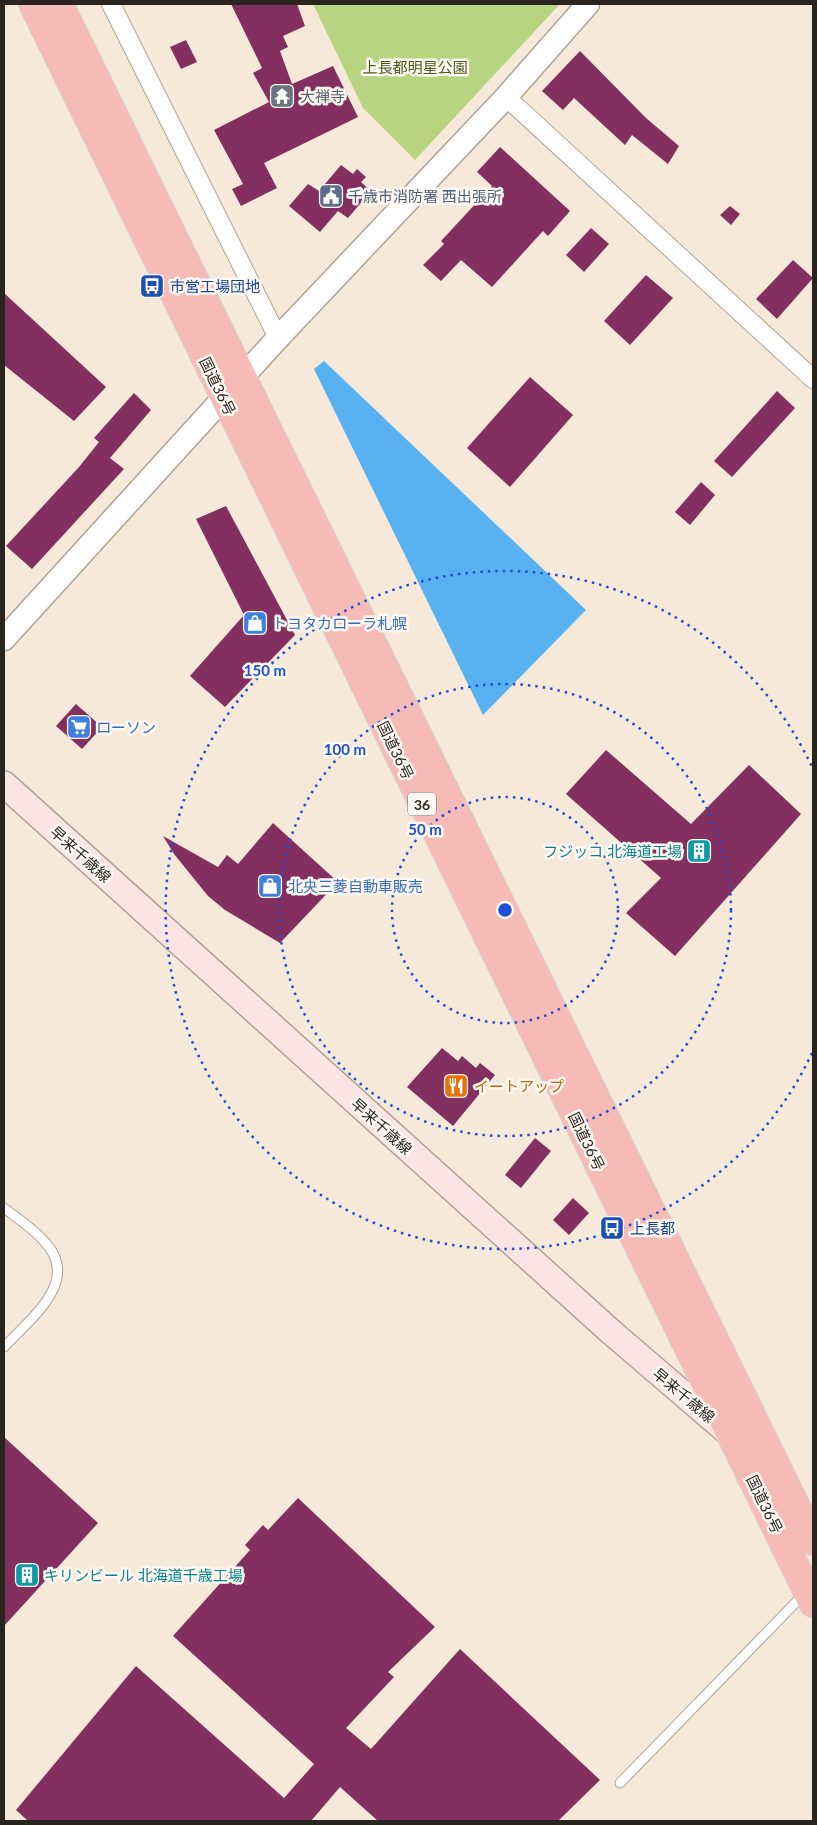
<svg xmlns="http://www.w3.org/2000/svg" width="817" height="1825" viewBox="0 0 817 1825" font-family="Lato,'Noto Sans JP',sans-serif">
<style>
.green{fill:#b7d581}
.water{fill:#58b2f1}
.building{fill:#833060}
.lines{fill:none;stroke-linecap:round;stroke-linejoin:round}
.service-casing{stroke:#afa293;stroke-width:11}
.minor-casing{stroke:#afa293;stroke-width:20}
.tertiary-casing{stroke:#afa293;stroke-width:25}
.secondary-casing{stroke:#afa293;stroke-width:28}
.trunk-casing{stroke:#d4d3d2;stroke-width:30}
.service{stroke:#fff;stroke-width:9}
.minor{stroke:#fff;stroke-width:18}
.tertiary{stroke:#fff;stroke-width:22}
.secondary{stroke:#fbe5e4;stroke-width:25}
.trunk{stroke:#f6bab7;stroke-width:28}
.ring{fill:none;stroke:#1d4ed8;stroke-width:2.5;stroke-dasharray:2.5 5}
.labels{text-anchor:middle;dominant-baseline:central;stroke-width:5;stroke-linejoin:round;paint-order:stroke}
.shield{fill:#fef8f2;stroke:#69645e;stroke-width:1}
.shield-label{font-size:14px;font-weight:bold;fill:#29241e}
.park-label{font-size:15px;fill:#475b1a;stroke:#fef8f2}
.worship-label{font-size:15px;fill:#5b616d;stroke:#fef8f2;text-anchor:start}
.service-label{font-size:15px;fill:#4e5e75;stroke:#fef8f2;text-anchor:start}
.transit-label{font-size:15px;fill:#164399;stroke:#fef8f2;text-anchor:start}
.street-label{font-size:15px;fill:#29241e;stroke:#fef8f2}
.shop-label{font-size:15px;fill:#366cbe;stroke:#fef8f2;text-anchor:start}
.culture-label{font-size:15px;fill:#0d838f;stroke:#fef8f2;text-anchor:end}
.food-label{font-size:15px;fill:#c56008;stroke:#fef8f2;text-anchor:start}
.centre{fill:#1d4ed8;stroke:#fef8f2;stroke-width:2.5}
.ring-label{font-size:15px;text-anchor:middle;font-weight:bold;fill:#1d4ed8;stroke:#fef8f2;stroke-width:5;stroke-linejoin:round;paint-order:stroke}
</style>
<rect width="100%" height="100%" fill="#f7e9d9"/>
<!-- green -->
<polygon class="green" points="313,4 560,4 415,160 363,108"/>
<!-- water -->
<polygon class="water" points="324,361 586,610 483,715 314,369"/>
<!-- building -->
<g class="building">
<polygon points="231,4 297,4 305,26 283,36 288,47 280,51 292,84 333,66 358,117 264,163 277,188 241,206 232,189 243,184 214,130 269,102 253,73 262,68"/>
<polygon points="186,40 197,62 181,69 170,47"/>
<polygon points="580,51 646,118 679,146 668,164 632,135 625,145 574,98 563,110 542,91"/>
<polygon points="500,147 570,211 548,236 543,231 492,287 461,260 441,281 423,265 444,244 441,241 492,186 477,172"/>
<polygon points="341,165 353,174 357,169 366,177 361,182 371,191 348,218 338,211 320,232 289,206 308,184 319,191"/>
<polygon points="730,206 740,214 731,225 720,215"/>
<polygon points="591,228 609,244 584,272 566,255"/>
<polygon points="793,260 813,278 777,319 756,299"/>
<polygon points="646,275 673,298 630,345 604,321"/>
<polygon points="4,293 106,387 74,421 4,365"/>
<polygon points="530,377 573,415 510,487 467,448"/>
<polygon points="777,391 795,408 732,477 714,461"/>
<polygon points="134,393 151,410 110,458 124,469 32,569 6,546 79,467 99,442 94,438"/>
<polygon points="701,482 715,495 690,525 675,512"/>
<polygon points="226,506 295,635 225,707 190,676 244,615 196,519"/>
<polygon points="76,704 102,727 82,749 56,726"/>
<polygon points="606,750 691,824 749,765 801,814 675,956 626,913 661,878 566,794"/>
<polygon points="273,823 338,882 280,943 225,910 208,896 174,854 163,836 218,867 227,855 238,864"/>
<polygon points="442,1048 458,1061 462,1056 476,1068 480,1063 495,1075 453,1126 407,1087"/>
<polygon points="535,1138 551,1151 521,1188 505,1175"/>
<polygon points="573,1198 589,1213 569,1235 553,1220"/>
<polygon points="4,1437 98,1523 4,1626"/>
<polygon points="298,1498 435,1627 388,1672 394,1677 346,1728 371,1749 460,1649 600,1780 558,1821 378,1821 340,1787 311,1821 28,1821 16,1810 136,1666 284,1798 314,1764 173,1636 250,1550 245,1545 263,1525 268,1530"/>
</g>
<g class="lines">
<defs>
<g id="service">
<path d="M4,1208C17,1218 32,1228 43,1240C83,1280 31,1318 4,1347"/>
<polyline points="620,1783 805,1593"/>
</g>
<g id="minor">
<polyline points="111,4 278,338"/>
<polyline points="506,97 813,379"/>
</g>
<polyline id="tertiary" points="4,639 278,338 506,97 588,4"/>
<polyline id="secondary" points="4,784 610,1331 730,1434"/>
<g id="trunk">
<polyline points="33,4 813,1603"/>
<polyline points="59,4 813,1541"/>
</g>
</defs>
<!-- service casing -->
<use href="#service" class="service-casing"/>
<!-- minor casing -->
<use href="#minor" class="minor-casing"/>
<!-- tertiary casing -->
<use href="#tertiary" class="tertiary-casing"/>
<!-- secondary casing -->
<use href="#secondary" class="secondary-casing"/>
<!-- trunk casing -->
<use href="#trunk" class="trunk-casing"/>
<!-- service -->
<use href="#service" class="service"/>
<!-- minor -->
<use href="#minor" class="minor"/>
<!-- tertiary -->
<use href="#tertiary" class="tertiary"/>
<!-- secondary -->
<use href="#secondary" class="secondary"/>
<!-- trunk -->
<use href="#trunk" class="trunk"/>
</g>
<!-- distance rings -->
<g class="ring">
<circle cx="505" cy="910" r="113"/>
<circle cx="505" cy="910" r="226"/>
<path d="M812 1053A339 339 0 1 1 812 767"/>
</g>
<!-- icons -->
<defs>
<symbol id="temple-square" viewBox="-11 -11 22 22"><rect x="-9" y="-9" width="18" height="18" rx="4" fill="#6b7280" stroke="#fef8f2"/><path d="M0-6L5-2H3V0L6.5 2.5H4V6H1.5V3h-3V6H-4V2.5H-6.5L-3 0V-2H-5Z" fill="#fff"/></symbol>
<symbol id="civic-square" viewBox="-11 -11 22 22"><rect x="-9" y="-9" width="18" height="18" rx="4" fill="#5c6f8a" stroke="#fef8f2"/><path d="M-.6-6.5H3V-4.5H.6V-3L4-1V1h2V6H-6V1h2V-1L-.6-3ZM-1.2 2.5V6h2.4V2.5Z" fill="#fff"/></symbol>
<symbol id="bus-square" viewBox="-11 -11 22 22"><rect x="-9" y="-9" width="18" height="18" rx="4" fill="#1a4fb4" stroke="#fef8f2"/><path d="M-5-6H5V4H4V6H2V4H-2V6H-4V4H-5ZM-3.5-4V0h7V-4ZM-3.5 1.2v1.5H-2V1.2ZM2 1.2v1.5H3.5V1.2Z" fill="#fff"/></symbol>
<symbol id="shop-square" viewBox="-11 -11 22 22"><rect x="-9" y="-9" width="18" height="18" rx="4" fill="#3f7fe0" stroke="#fef8f2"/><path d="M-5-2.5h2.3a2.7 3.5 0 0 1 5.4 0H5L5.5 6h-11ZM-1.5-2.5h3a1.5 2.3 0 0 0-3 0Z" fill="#fff"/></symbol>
<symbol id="supermarket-square" viewBox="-11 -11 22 22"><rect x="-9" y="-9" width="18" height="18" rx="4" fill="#3f7fe0" stroke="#fef8f2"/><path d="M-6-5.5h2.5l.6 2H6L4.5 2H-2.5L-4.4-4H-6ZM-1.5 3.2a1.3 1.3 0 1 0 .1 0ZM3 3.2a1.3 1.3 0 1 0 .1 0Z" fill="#fff"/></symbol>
<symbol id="building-square" viewBox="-11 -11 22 22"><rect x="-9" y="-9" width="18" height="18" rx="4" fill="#0f9aa8" stroke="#fef8f2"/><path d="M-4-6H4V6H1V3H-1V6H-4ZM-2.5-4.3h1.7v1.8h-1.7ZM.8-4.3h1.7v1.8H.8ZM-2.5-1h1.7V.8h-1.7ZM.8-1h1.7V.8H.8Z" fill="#fff"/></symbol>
<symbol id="restaurant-square" viewBox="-11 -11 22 22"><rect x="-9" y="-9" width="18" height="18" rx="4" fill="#e8710a" stroke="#fef8f2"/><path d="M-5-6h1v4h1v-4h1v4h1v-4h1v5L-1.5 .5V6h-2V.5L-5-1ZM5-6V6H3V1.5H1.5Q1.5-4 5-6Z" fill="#fff"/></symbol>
</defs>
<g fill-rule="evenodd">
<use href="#temple-square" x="268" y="82" width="28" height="28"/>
<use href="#civic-square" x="317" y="182" width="28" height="28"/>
<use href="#bus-square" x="138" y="272" width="28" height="28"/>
<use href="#shop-square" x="241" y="609" width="28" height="28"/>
<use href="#supermarket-square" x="65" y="713" width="28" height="28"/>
<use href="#building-square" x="685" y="837" width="28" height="28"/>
<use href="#shop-square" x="256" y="872" width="28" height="28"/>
<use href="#restaurant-square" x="442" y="1072" width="28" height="28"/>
<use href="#bus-square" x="598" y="1214" width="28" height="28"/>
<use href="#building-square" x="13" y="1561" width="28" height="28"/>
</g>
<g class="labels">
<!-- shield labels -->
<rect class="shield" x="408" y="792.5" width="28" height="23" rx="4"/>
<g class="shield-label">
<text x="422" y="804">36</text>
</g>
<!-- park labels -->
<g class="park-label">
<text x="415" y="67">上長都明星公園</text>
</g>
<!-- worship labels -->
<g class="worship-label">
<text x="300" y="96">大禅寺</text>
</g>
<!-- service labels -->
<g class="service-label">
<text x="348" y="196">千歳市消防署 西出張所</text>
</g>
<!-- transit labels -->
<g class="transit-label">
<text x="170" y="286">市営工場団地</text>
<text x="630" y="1228">上長都</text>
</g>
<!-- street labels -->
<g class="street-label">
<text transform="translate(218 386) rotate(64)">国道36号</text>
<text transform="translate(396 750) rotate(64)">国道36号</text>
<text transform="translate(81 854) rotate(42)">早来千歳線</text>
<text transform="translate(382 1126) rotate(42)">早来千歳線</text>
<text transform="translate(587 1141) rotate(64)">国道36号</text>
<text transform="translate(684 1395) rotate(40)">早来千歳線</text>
<text transform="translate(765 1504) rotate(64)">国道36号</text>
</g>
<!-- shop labels -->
<g class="shop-label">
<text x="272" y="623">トヨタカローラ札幌</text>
<text x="96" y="727">ローソン</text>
<text x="288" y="886">北央三菱自動車販売</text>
</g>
<!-- culture labels -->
<g class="culture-label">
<text x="682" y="851">フジッコ 北海道工場</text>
<text x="44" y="1575" text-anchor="start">キリンビール 北海道千歳工場</text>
</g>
<!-- food labels -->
<g class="food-label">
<text x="474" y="1086">イートアップ</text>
</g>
</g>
<circle cx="505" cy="910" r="8" class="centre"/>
<g class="ring-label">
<text x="265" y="676">150 m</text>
<text x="345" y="755">100 m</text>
<text x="425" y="835">50 m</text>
</g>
<!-- border -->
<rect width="817" height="1825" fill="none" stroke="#29241e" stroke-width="10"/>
</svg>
